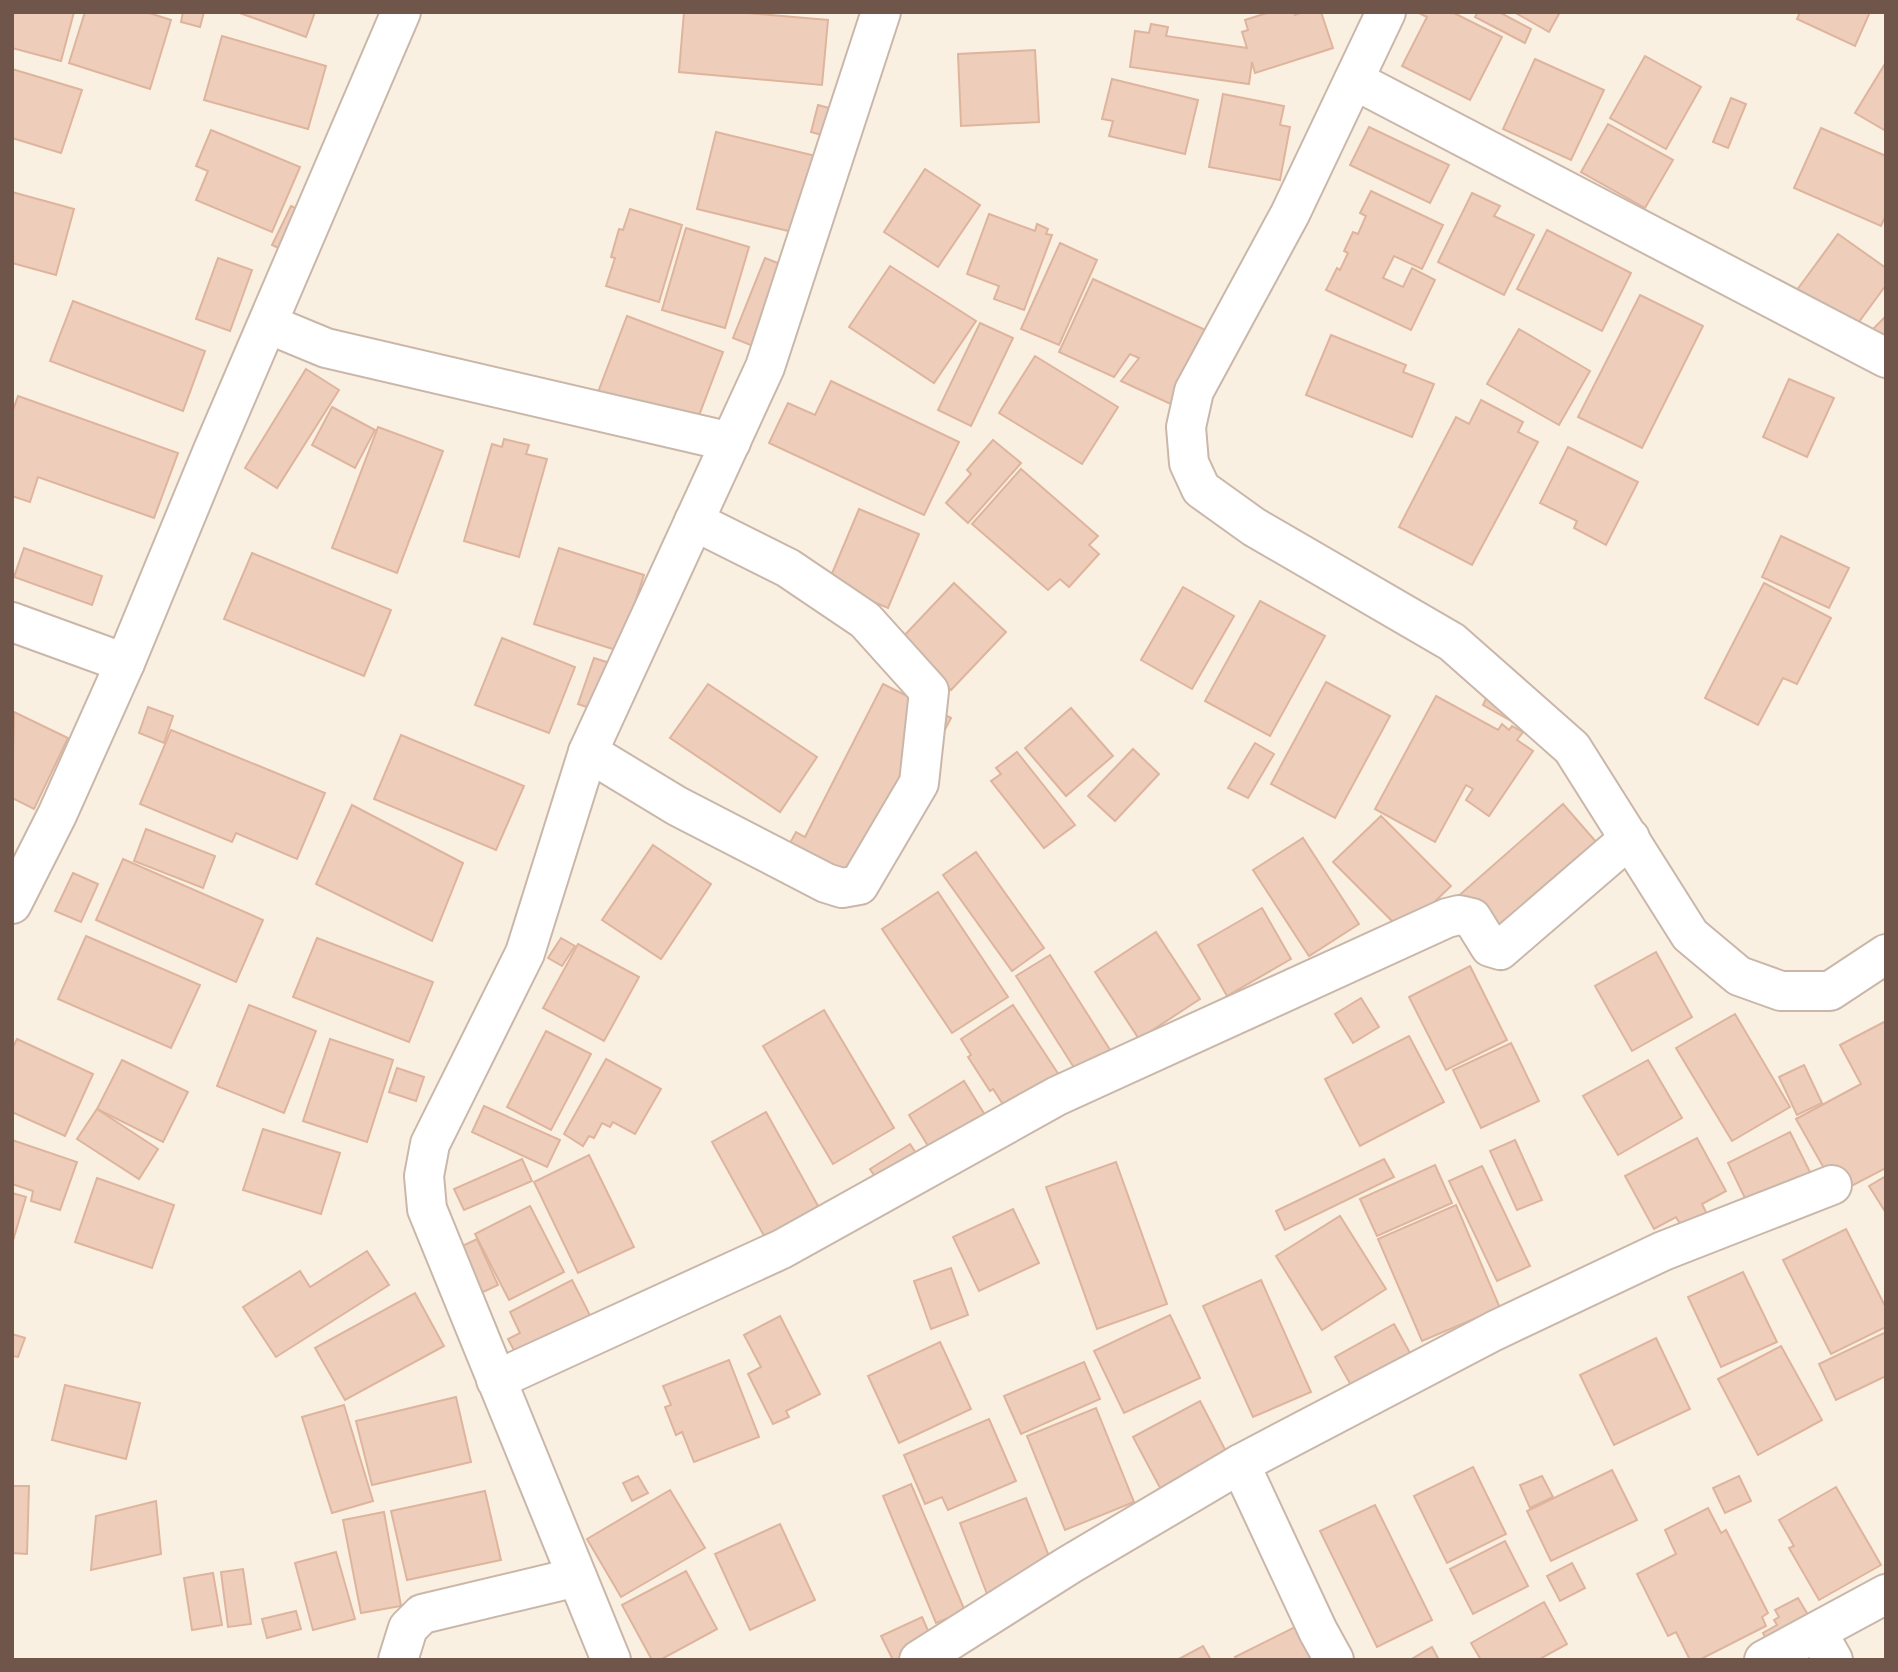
<svg xmlns="http://www.w3.org/2000/svg" width="1898" height="1672" viewBox="0 0 1898 1672" font-family="'Alegreya Sans',sans-serif">
<style>
.building{fill:#eecebb;stroke:#dfb49d;stroke-width:2}
.lines{fill:none;stroke-linecap:round;stroke-linejoin:round}
.minor-casing{stroke:#cab7a9;stroke-width:42}
.minor{stroke:#fff;stroke-width:38}
</style>
<rect width="100%" height="100%" fill="#faf0e2"/>
<!-- building -->
<g class="building">
<polygon points="12,12 74,12 61,61 12,48"/>
<polygon points="85,12 146,12 171,20 150,89 69,63"/>
<polygon points="183,12 204,12 200,27 181,22"/>
<polygon points="237,12 315,12 306,37"/>
<polygon points="684,12 736,12 828,20 822,85 679,72"/>
<polygon points="1270,12 1294,12 1295,15 1303,12 1321,12 1333,48 1255,73 1252,62 1249,84 1130,67 1135,31 1149,33 1151,24 1168,27 1166,36 1247,48 1242,32 1248,30 1245,20"/>
<polygon points="1417,12 1452,12 1502,37 1470,100 1402,66 1427,17"/>
<polygon points="1478,12 1499,12 1531,29 1525,43 1475,17"/>
<polygon points="1514,12 1560,12 1549,32"/>
<polygon points="1800,12 1870,12 1855,46 1797,19"/>
<polygon points="222,36 326,66 308,129 204,100"/>
<polygon points="1035,50 1039,122 961,126 958,54"/>
<polygon points="1645,56 1701,87 1666,149 1610,118"/>
<polygon points="1535,59 1604,90 1571,160 1503,129"/>
<polygon points="1886,62 1886,131 1855,113"/>
<polygon points="12,69 82,90 61,153 12,138"/>
<polygon points="1112,79 1198,100 1185,154 1109,136 1113,121 1102,119"/>
<polygon points="1223,94 1284,106 1280,125 1290,127 1280,180 1209,167"/>
<polygon points="1731,98 1746,104 1728,148 1713,142"/>
<polygon points="818,105 851,114 843,141 811,132"/>
<polygon points="1608,124 1673,160 1645,208 1581,172"/>
<polygon points="1369,127 1449,165 1430,203 1350,165"/>
<polygon points="1821,128 1886,156 1886,215 1881,226 1794,188"/>
<polygon points="211,130 300,167 272,232 196,200 208,171 196,166"/>
<polygon points="716,132 824,158 805,235 697,209"/>
<polygon points="925,169 980,205 938,267 884,232"/>
<polygon points="1371,191 1443,225 1422,269 1394,256 1383,278 1403,287 1412,268 1435,280 1411,330 1326,290 1337,268 1340,270 1348,253 1344,251 1353,232 1358,234 1366,216 1360,213"/>
<polygon points="12,192 74,209 56,275 12,263"/>
<polygon points="1472,193 1500,206 1494,216 1534,235 1504,295 1438,262"/>
<polygon points="291,206 315,217 296,256 272,245"/>
<polygon points="630,209 682,225 659,302 606,286 615,258 611,257 619,229 623,230"/>
<polygon points="989,214 1035,231 1037,224 1048,229 1046,234 1052,235 1024,310 994,299 999,286 967,274"/>
<polygon points="686,228 749,247 725,328 662,310"/>
<polygon points="1547,230 1631,273 1602,331 1517,289"/>
<polygon points="1838,234 1886,268 1886,285 1850,334 1794,294"/>
<polygon points="1060,243 1097,260 1059,345 1021,329"/>
<polygon points="218,258 252,270 230,331 196,319"/>
<polygon points="765,258 796,270 763,350 733,338"/>
<polygon points="890,266 976,321 934,383 849,327"/>
<polygon points="1093,279 1210,332 1175,406 1121,381 1139,358 1130,354 1114,377 1059,352"/>
<polygon points="1640,295 1703,326 1642,448 1578,417"/>
<polygon points="73,301 205,351 183,411 50,361"/>
<polygon points="627,316 723,352 695,426 595,400"/>
<polygon points="1886,316 1886,339 1872,330"/>
<polygon points="980,323 1013,338 971,426 938,410"/>
<polygon points="1519,329 1590,371 1559,425 1487,384"/>
<polygon points="1331,335 1406,365 1403,372 1434,384 1412,437 1306,395"/>
<polygon points="1035,356 1118,407 1082,464 999,413"/>
<polygon points="306,369 339,390 277,488 245,468"/>
<polygon points="1789,379 1834,398 1807,457 1763,437"/>
<polygon points="831,381 959,442 924,515 769,443 788,403 815,415"/>
<polygon points="18,396 178,453 154,518 38,477 30,502 12,496 12,413"/>
<polygon points="1481,400 1523,422 1518,432 1538,442 1472,565 1399,527 1456,417 1469,424"/>
<polygon points="332,407 375,430 355,468 312,445"/>
<polygon points="378,427 443,451 397,573 332,548"/>
<polygon points="504,439 529,445 526,454 547,459 519,557 464,541 492,444 502,447"/>
<polygon points="993,440 1021,463 968,523 946,503 971,474 967,470"/>
<polygon points="1568,447 1638,482 1606,545 1574,528 1577,521 1540,503"/>
<polygon points="1021,469 1098,536 1089,545 1099,554 1069,587 1060,579 1048,590 972,524"/>
<polygon points="859,509 919,534 888,608 828,583"/>
<polygon points="1781,536 1849,568 1829,608 1762,577"/>
<polygon points="24,548 102,576 92,605 14,577"/>
<polygon points="559,548 644,575 619,651 534,624"/>
<polygon points="252,553 391,610 364,676 224,619"/>
<polygon points="954,583 1006,632 951,690 900,640"/>
<polygon points="1764,583 1831,618 1797,684 1783,678 1758,725 1705,698"/>
<polygon points="1183,587 1234,616 1192,689 1141,660"/>
<polygon points="1260,601 1325,636 1270,736 1205,701"/>
<polygon points="502,638 575,667 549,733 475,705"/>
<polygon points="594,658 619,666 602,712 578,704"/>
<polygon points="1326,682 1390,716 1335,818 1271,784"/>
<polygon points="708,684 817,757 780,812 670,738"/>
<polygon points="883,684 951,718 893,830 871,890 783,856 796,832 805,837"/>
<polygon points="1490,690 1522,708 1513,722 1483,705"/>
<polygon points="1436,696 1498,730 1502,724 1509,730 1512,726 1523,732 1517,740 1533,751 1489,816 1466,800 1473,789 1466,785 1435,842 1375,809"/>
<polygon points="148,707 173,716 164,743 139,733"/>
<polygon points="1071,708 1113,756 1066,796 1025,748"/>
<polygon points="14,712 68,738 34,809 12,798"/>
<polygon points="171,730 325,793 297,859 236,833 232,842 140,804"/>
<polygon points="401,735 524,786 496,850 374,799"/>
<polygon points="1255,743 1274,754 1248,798 1228,788"/>
<polygon points="1133,749 1159,774 1115,821 1088,796"/>
<polygon points="1017,752 1075,825 1044,848 991,781 1001,774 996,768"/>
<polygon points="1563,804 1611,859 1504,952 1456,898"/>
<polygon points="352,805 463,863 432,941 316,884"/>
<polygon points="1381,816 1451,886 1403,932 1333,862"/>
<polygon points="146,829 215,856 203,888 134,861"/>
<polygon points="1303,838 1359,924 1309,956 1253,870"/>
<polygon points="653,845 711,884 661,959 602,920"/>
<polygon points="976,852 1044,948 1012,971 943,875"/>
<polygon points="123,859 263,920 236,982 96,920"/>
<polygon points="73,873 98,884 81,922 55,911"/>
<polygon points="938,892 1008,997 952,1033 882,929"/>
<polygon points="1262,908 1291,959 1227,996 1198,945"/>
<polygon points="1156,932 1200,999 1139,1039 1095,972"/>
<polygon points="86,936 200,985 171,1048 58,999"/>
<polygon points="317,938 433,982 409,1042 293,997"/>
<polygon points="561,938 575,946 562,966 548,958"/>
<polygon points="578,944 639,977 604,1041 543,1008"/>
<polygon points="1656,952 1692,1017 1632,1051 1595,986"/>
<polygon points="1050,955 1112,1053 1078,1074 1016,976"/>
<polygon points="1470,966 1507,1040 1446,1070 1409,997"/>
<polygon points="1361,998 1379,1027 1353,1043 1335,1014"/>
<polygon points="249,1005 316,1031 284,1113 217,1086"/>
<polygon points="1013,1005 1061,1078 1008,1112 993,1089 990,1091 968,1057 971,1055 961,1039"/>
<polygon points="824,1010 894,1128 833,1164 763,1046"/>
<polygon points="1735,1014 1790,1107 1732,1141 1676,1048"/>
<polygon points="1886,1021 1886,1168 1838,1193 1796,1119 1861,1084 1840,1045"/>
<polygon points="546,1031 591,1054 551,1130 507,1107"/>
<polygon points="1409,1036 1444,1102 1360,1146 1325,1079"/>
<polygon points="17,1039 93,1074 65,1136 12,1112 12,1049"/>
<polygon points="330,1039 393,1060 367,1142 303,1121"/>
<polygon points="1511,1043 1539,1101 1481,1128 1453,1070"/>
<polygon points="606,1059 661,1089 635,1134 613,1122 610,1127 602,1123 594,1138 589,1136 583,1146 564,1134"/>
<polygon points="122,1060 188,1092 163,1142 97,1109"/>
<polygon points="1648,1060 1682,1118 1618,1155 1583,1096"/>
<polygon points="1804,1065 1822,1103 1797,1115 1779,1077"/>
<polygon points="397,1068 424,1077 416,1101 389,1092"/>
<polygon points="964,1081 993,1128 938,1162 909,1115"/>
<polygon points="484,1106 560,1140 547,1167 472,1132"/>
<polygon points="97,1109 158,1149 139,1179 77,1139"/>
<polygon points="766,1112 822,1213 768,1243 712,1142"/>
<polygon points="263,1129 340,1153 321,1214 243,1190"/>
<polygon points="1790,1132 1818,1188 1755,1219 1728,1163"/>
<polygon points="1697,1138 1726,1191 1702,1204 1709,1218 1684,1231 1676,1217 1654,1229 1625,1176"/>
<polygon points="12,1140 77,1162 60,1210 31,1201 33,1191 12,1184"/>
<polygon points="1515,1140 1542,1200 1517,1210 1490,1151"/>
<polygon points="910,1144 929,1173 881,1186 870,1169"/>
<polygon points="589,1155 634,1247 578,1273 534,1182"/>
<polygon points="522,1159 532,1181 464,1210 454,1189"/>
<polygon points="1384,1159 1394,1177 1285,1230 1276,1211"/>
<polygon points="1116,1162 1167,1304 1097,1329 1046,1187"/>
<polygon points="1435,1165 1452,1203 1377,1236 1360,1199"/>
<polygon points="1482,1166 1530,1266 1497,1281 1449,1181"/>
<polygon points="1886,1176 1886,1213 1869,1186"/>
<polygon points="97,1178 174,1205 152,1268 75,1242"/>
<polygon points="12,1193 26,1197 12,1244"/>
<polygon points="1456,1205 1500,1308 1422,1341 1378,1239"/>
<polygon points="530,1206 564,1272 509,1300 475,1234"/>
<polygon points="1013,1209 1039,1263 979,1291 953,1237"/>
<polygon points="1340,1216 1386,1289 1322,1330 1276,1256"/>
<polygon points="1846,1229 1886,1308 1886,1327 1831,1354 1783,1260"/>
<polygon points="477,1239 498,1285 479,1294 458,1248"/>
<polygon points="367,1251 389,1285 276,1357 243,1307 300,1271 310,1287"/>
<polygon points="951,1268 968,1315 931,1329 914,1281"/>
<polygon points="1743,1272 1777,1342 1721,1367 1688,1297"/>
<polygon points="572,1280 600,1335 526,1373 508,1339 520,1333 510,1312"/>
<polygon points="1261,1280 1311,1392 1253,1417 1203,1306"/>
<polygon points="415,1293 444,1346 345,1400 315,1348"/>
<polygon points="1170,1315 1200,1378 1124,1413 1094,1351"/>
<polygon points="780,1316 820,1394 786,1411 789,1417 773,1424 748,1374 761,1367 744,1335"/>
<polygon points="1394,1324 1420,1371 1361,1403 1335,1357"/>
<polygon points="1886,1332 1886,1376 1836,1400 1819,1364"/>
<polygon points="12,1334 25,1338 18,1357 12,1356"/>
<polygon points="1656,1338 1690,1409 1614,1445 1580,1375"/>
<polygon points="940,1342 971,1409 899,1443 868,1376"/>
<polygon points="1781,1346 1822,1420 1758,1455 1718,1379"/>
<polygon points="729,1360 759,1437 694,1462 682,1432 676,1435 665,1407 671,1405 663,1386"/>
<polygon points="1084,1362 1100,1399 1021,1434 1004,1396"/>
<polygon points="65,1385 140,1403 126,1459 52,1440"/>
<polygon points="456,1397 471,1462 372,1485 356,1421"/>
<polygon points="1200,1401 1232,1463 1166,1499 1133,1437"/>
<polygon points="344,1405 373,1501 332,1513 302,1417"/>
<polygon points="1096,1408 1134,1502 1065,1530 1027,1436"/>
<polygon points="989,1419 1016,1481 948,1510 942,1497 925,1504 904,1455"/>
<polygon points="1473,1467 1506,1534 1447,1563 1414,1496"/>
<polygon points="1612,1470 1637,1520 1551,1561 1527,1511"/>
<polygon points="638,1476 648,1493 632,1501 623,1483"/>
<polygon points="1542,1476 1553,1497 1530,1508 1520,1485"/>
<polygon points="1739,1476 1751,1501 1725,1513 1713,1488"/>
<polygon points="911,1484 965,1611 936,1623 883,1496"/>
<polygon points="12,1486 29,1486 27,1554 12,1553"/>
<polygon points="1836,1487 1881,1565 1819,1600 1789,1548 1794,1546 1779,1520"/>
<polygon points="670,1490 705,1548 621,1597 587,1539"/>
<polygon points="485,1491 501,1560 407,1580 391,1511"/>
<polygon points="1026,1498 1054,1569 987,1594 960,1523"/>
<polygon points="156,1501 161,1554 91,1570 96,1516"/>
<polygon points="1375,1505 1432,1620 1377,1647 1320,1531"/>
<polygon points="1708,1508 1721,1533 1726,1530 1768,1613 1762,1617 1766,1626 1699,1660 1690,1660 1676,1632 1668,1636 1637,1574 1676,1554 1665,1530"/>
<polygon points="384,1512 401,1606 361,1613 343,1520"/>
<polygon points="780,1524 815,1600 750,1630 715,1554"/>
<polygon points="1505,1541 1528,1586 1473,1614 1450,1569"/>
<polygon points="336,1552 355,1619 313,1630 295,1563"/>
<polygon points="1572,1563 1585,1588 1560,1601 1547,1576"/>
<polygon points="243,1569 251,1624 228,1627 221,1572"/>
<polygon points="686,1571 717,1629 660,1660 652,1660 622,1605"/>
<polygon points="213,1573 222,1625 192,1630 184,1578"/>
<polygon points="1798,1598 1817,1630 1773,1653 1763,1633 1777,1625 1774,1620 1779,1617 1775,1610"/>
<polygon points="1544,1602 1567,1644 1538,1660 1481,1660 1471,1643"/>
<polygon points="296,1611 301,1629 267,1638 262,1619"/>
<polygon points="922,1617 934,1644 900,1660 893,1660 881,1636"/>
<polygon points="1301,1624 1319,1660 1237,1660 1235,1657"/>
<polygon points="1203,1646 1211,1660 1177,1660"/>
<polygon points="1432,1647 1439,1660 1410,1660"/>
</g>
<g class="lines">
<defs>
<g id="minor">
<polyline points="1386,12 1290,214 1194,391 1186,427 1189,463 1201,489 1254,527 1452,642 1572,748 1690,935 1739,976 1781,991 1830,991 1886,954"/>
<polyline points="1354,80 1886,358"/>
<polyline points="268,324 326,348 731,442"/>
<polyline points="12,622 125,663"/>
<polyline points="588,752 677,806 826,883 842,888 859,885 919,783 929,691 865,620 788,568 694,521"/>
<polyline points="12,904 57,815 125,663 213,450 401,12"/>
<polyline points="496,1380 782,1249 1057,1096 1447,918 1459,915 1472,918 1490,947 1500,950 1630,838"/>
<polyline points="1240,1464 1318,1631 1334,1660"/>
<polyline points="1817,1632 1833,1660"/>
<polyline points="398,1660 408,1628 422,1614 577,1577"/>
<polyline points="611,1660 427,1209 424,1176 430,1144 525,953 588,752 765,367 881,12"/>
<polyline points="919,1660 1069,1565 1240,1464 1494,1331 1663,1251 1832,1185"/>
<polyline points="1764,1660 1886,1594"/>
</g>
</defs>
<!-- minor casing -->
<use href="#minor" class="minor-casing"/>
<!-- minor -->
<use href="#minor" class="minor"/>
</g>
<!-- border -->
<rect width="1898" height="1672" fill="none" stroke="#70564a" stroke-width="28"/>
</svg>
